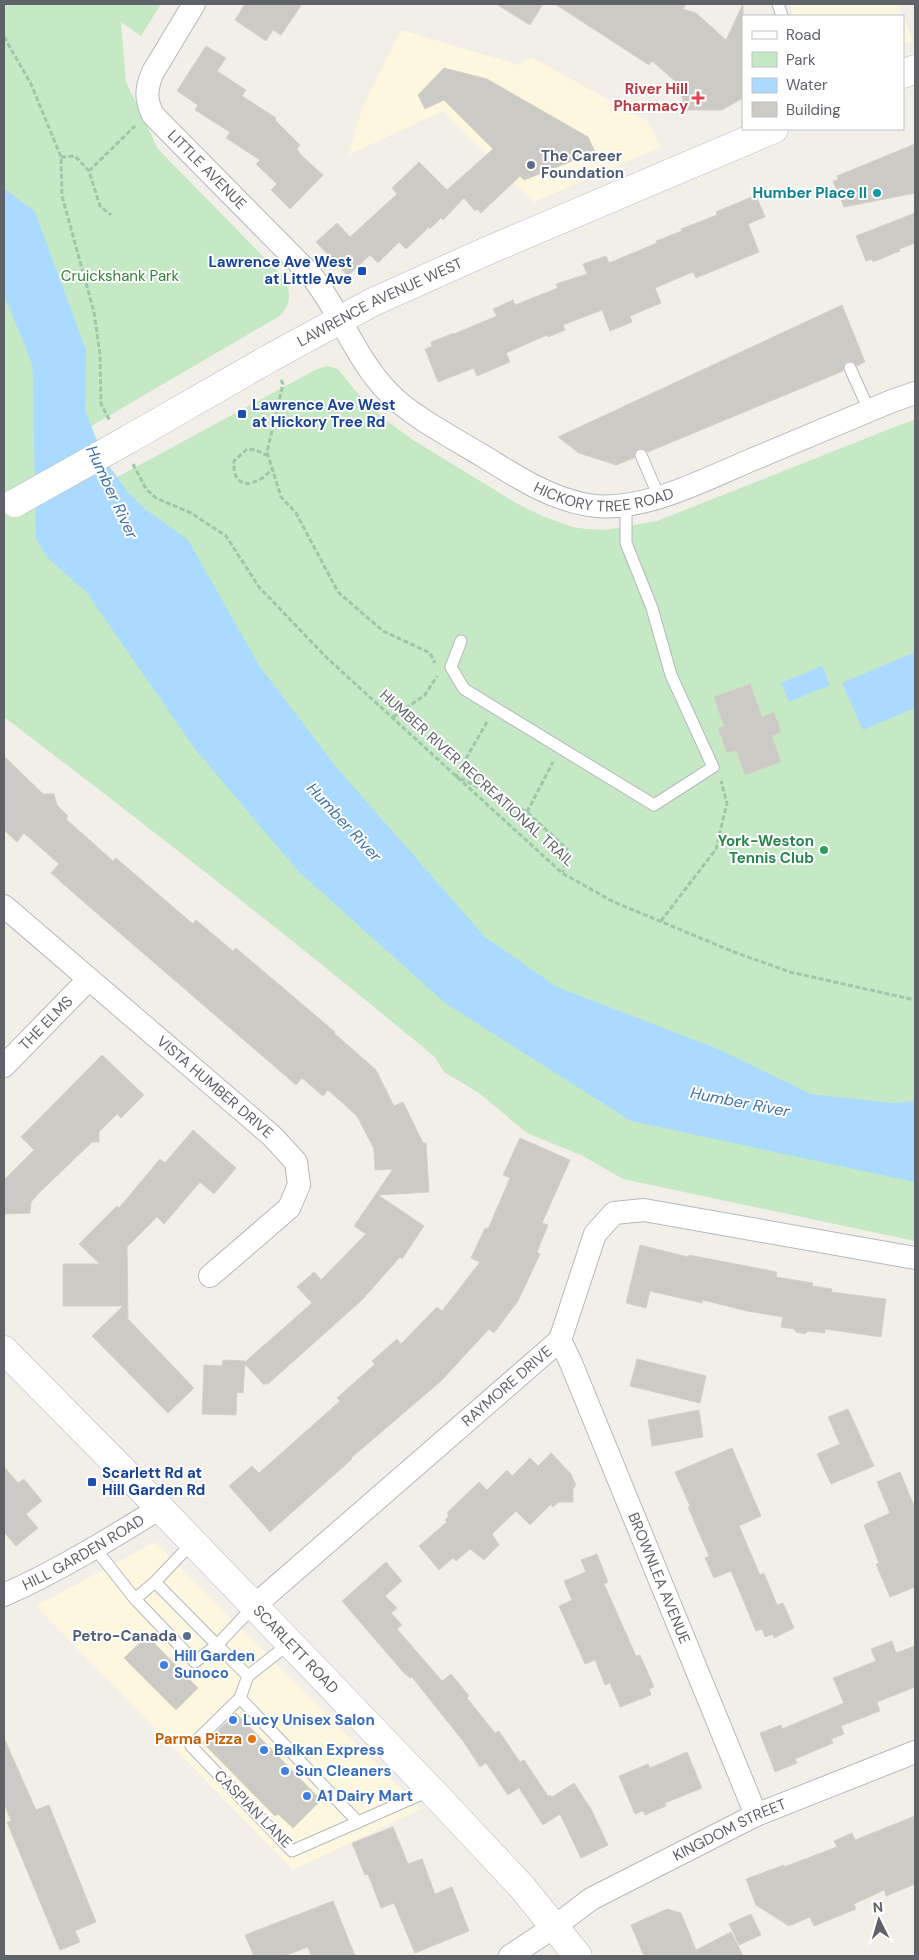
<svg xmlns="http://www.w3.org/2000/svg" width="919" height="1960" viewBox="0 0 919 1960" font-family="'DM Sans',sans-serif">
<style>
.commercial{fill:#fef7e0}
.green{fill:#c5e8c5}
.water{fill:#aadaff}
.lines{fill:none;stroke-linecap:round;stroke-linejoin:round}
.river{stroke:#aadaff;stroke-width:40}
.building{fill:#cccac5;stroke:#d6d1c6}
.service-casing{stroke:#b5b8bc;stroke-width:13}
.minor-casing{stroke:#b5b8bc;stroke-width:24}
.secondary-casing{stroke:#b6babf;stroke-width:29}
.path{stroke:#9cc7a9;stroke-width:3;stroke-dasharray:5 2.5;stroke-linecap:butt}
.service{stroke:#fff;stroke-width:11}
.minor{stroke:#fff;stroke-width:22}
.secondary{stroke:#fff;stroke-width:28}
.secondary-bridge-casing{stroke:#b6babf;stroke-width:29;stroke-linecap:butt}
.secondary-bridge{stroke:#fff;stroke-width:28}
.health-dot{fill:#e0444e;stroke:#fff;stroke-width:2}
.service-dot{fill:#5c6f8a;stroke:#fff;stroke-width:2}
.culture-dot{fill:#0f9aa8;stroke:#fff;stroke-width:2}
.transit-dot{fill:#1a4fb4;stroke:#fff;stroke-width:2}
.leisure-dot{fill:#2e9e5b;stroke:#fff;stroke-width:2}
.shop-dot{fill:#3f7fe0;stroke:#fff;stroke-width:2}
.food-dot{fill:#e8710a;stroke:#fff;stroke-width:2}
.labels{text-anchor:middle;dominant-baseline:central;stroke-width:4;stroke-linejoin:round;paint-order:stroke}
.health-label{font-size:15px;font-weight:bold;fill:#be3a42;stroke:#fff;text-anchor:end}
.service-label{font-size:15px;font-weight:bold;fill:#4e5e75;stroke:#fff;text-anchor:start}
.street-label{font-size:15px;fill:#5f6368;stroke:#fff}
.culture-label{font-size:15px;font-weight:bold;fill:#0d838f;stroke:#fff;text-anchor:end}
.transit-label{font-size:15px;font-weight:bold;fill:#164399;stroke:#fff;text-anchor:start}
.park-label{font-size:15px;fill:#348238;stroke:#fff}
.leisure-label{font-size:15px;font-weight:bold;fill:#27864d;stroke:#fff;text-anchor:end}
.shop-label{font-size:15px;font-weight:bold;fill:#366cbe;stroke:#fff;text-anchor:start}
.food-label{font-size:15px;font-weight:bold;fill:#c56008;stroke:#fff;text-anchor:end}
.water-label{font-size:16px;font-style:italic;fill:#4174aa;stroke:#fff}
</style>
<rect width="100%" height="100%" fill="#f1efe8"/>
<!-- commercial -->
<g class="commercial">
<polygon points="790,4 898,4 913,40 903,45 903,16 794,16"/>
<polygon points="401,30 519,65 531,57 648,122 661,147 534,202 443,111 348,155 363,106"/>
<polygon points="155,1542 421,1809 293,1870 36,1606"/>
</g>
<!-- green -->
<path class="green" d="M4,4H161L141,36L121,22L126,82L158,149L285,279C291,293 291,307 278,317L35,459L36,521L315,370L327,366L338,369L359,395L387,421L413,440L516,503L542,516L573,527L586,529L605,530L657,521L915,419V1241L623,1179L583,1156L527,1133L479,1093L444,1072L435,1057C294,940 150,828 4,717Z"/>
<!-- water -->
<g class="water">
<polygon points="4,188 35,212 86,350 85,410 104,459 128,492 145,509 188,540 260,667 337,768 485,937 557,987 718,1049 811,1094 892,1103 915,1101 915,1182 631,1121 445,1003 298,871 195,749 87,593 47,557 36,539 31,297 21,279 4,269"/>
<polygon points="915,652 915,708 863,730 842,683"/>
<polygon points="822,666 830,685 789,702 781,683"/>
</g>
<g class="lines">
<!-- river -->
<polyline class="river" points="4,246 9,254 53,362"/>
</g>
<!-- building -->
<g class="building">
<polygon points="245,4 302,4 281,35 273,30 266,41 235,20"/>
<polygon points="496,4 543,4 530,25"/>
<polygon points="555,4 686,4 683,9 696,13 726,40 743,4 743,98 722,110 687,110 676,82 652,61 649,65"/>
<polygon points="206,46 226,58 217,71 246,90 242,96 276,118 275,120 300,145 297,149 300,154 323,175 290,209 271,190 277,184 256,164 260,160 226,138 230,132 195,110 198,105 177,91"/>
<polygon points="444,68 487,79 588,137 595,152 524,180 520,176 481,213 477,209 475,211 464,198 443,220 441,218 430,229 429,227 406,249 399,242 378,263 370,255 348,276 316,242 337,223 350,237 397,194 392,188 419,162 447,190 493,149 444,100 425,109 418,95"/>
<polygon points="915,144 915,193 844,207 833,181 838,180 837,176"/>
<polygon points="756,195 765,217 748,224 759,252 696,278 693,272 655,288 661,303 630,316 632,322 610,331 602,310 563,325 565,330 548,337 547,335 506,353 510,362 477,376 474,368 438,382 425,349 432,346 431,342 454,333 454,334 497,316 493,309 513,300 515,305 558,288 556,284 587,274 583,264 606,256 609,263 657,243 656,241 682,231 681,229 717,215 716,212"/>
<polygon points="915,213 915,243 899,249 900,251 873,262 872,259 866,261 856,236"/>
<polygon points="842,305 865,362 857,366 854,362 847,361 844,364 843,371 648,452 645,449 639,448 635,451 634,458 616,465 579,453 558,437"/>
<polygon points="750,684 762,717 774,712 781,732 772,736 781,762 745,775 736,750 727,753 718,728 724,726 714,697"/>
<polygon points="4,756 43,794 54,794 57,805 68,816 66,819 113,861 116,858 193,924 196,920 233,951 236,948 335,1032 334,1033 376,1070 394,1106 403,1102 423,1143 426,1143 429,1192 378,1195 424,1226 402,1259 400,1257 362,1300 268,1384 266,1383 264,1385 245,1364 243,1393 237,1392 236,1415 202,1414 204,1365 222,1366 223,1360 245,1361 245,1362 312,1303 297,1287 314,1272 321,1280 366,1234 354,1226 393,1169 375,1170 374,1149 357,1116 328,1090 323,1096 302,1078 296,1085 78,897 51,873 59,864 24,833 17,842 4,830"/>
<polygon points="102,1055 144,1095 121,1118 117,1114 99,1132 99,1142 92,1142 40,1192 31,1202 30,1213 4,1214 4,1180 34,1150 21,1137"/>
<polygon points="193,1130 236,1168 214,1194 200,1182 164,1224 157,1217 127,1247 128,1319 194,1388 168,1413 92,1336 123,1306 63,1306 63,1264 100,1264 79,1244 117,1206 119,1208 160,1159 165,1163"/>
<polygon points="520,1138 570,1160 542,1223 548,1225 537,1252 540,1254 518,1301 494,1333 489,1329 441,1381 351,1458 352,1459 270,1532 229,1486 252,1466 259,1473 340,1401 337,1398 375,1364 372,1361 397,1339 401,1344 437,1307 442,1311 480,1262 471,1258 485,1228 488,1229 510,1178 503,1175"/>
<polygon points="640,1245 688,1257 689,1255 777,1272 776,1277 813,1283 812,1286 832,1289 831,1292 886,1299 881,1337 825,1329 825,1333 808,1331 805,1334 796,1332 794,1329 781,1327 783,1317 747,1311 703,1300 702,1303 650,1291 646,1308 626,1303"/>
<polygon points="637,1359 706,1376 700,1403 630,1386"/>
<polygon points="848,1409 874,1466 831,1484 817,1454 840,1444 828,1417"/>
<polygon points="699,1410 703,1437 652,1446 648,1420"/>
<polygon points="732,1448 761,1516 739,1526 760,1575 764,1573 777,1605 783,1603 794,1628 774,1638 773,1634 765,1637 762,1629 756,1631 731,1571 714,1578 705,1558 709,1556 688,1507 690,1506 675,1472"/>
<polygon points="551,1453 571,1474 576,1485 573,1489 573,1502 559,1502 553,1507 551,1504 530,1525 516,1511 492,1534 499,1545 484,1560 470,1549 456,1561 453,1558 439,1570 419,1546 447,1522 445,1520 449,1516 447,1513 479,1482 487,1490 507,1470 512,1476 530,1458 538,1466"/>
<polygon points="4,1467 18,1483 24,1479 42,1501 26,1514 38,1528 16,1546 4,1532"/>
<polygon points="900,1472 915,1508 915,1587 890,1597 876,1564 879,1563 864,1525 890,1513 877,1482"/>
<polygon points="597,1554 608,1582 604,1584 636,1656 640,1655 654,1687 649,1689 651,1695 620,1707 610,1683 605,1685 595,1660 585,1664 559,1606 572,1600 564,1581 586,1572 581,1560"/>
<polygon points="386,1562 402,1581 385,1596 397,1608 391,1613 402,1625 397,1629 442,1681 451,1674 469,1696 467,1698 495,1733 499,1731 520,1762 524,1760 548,1796 550,1795 552,1797 574,1783 591,1809 608,1845 581,1858 560,1814 543,1825 519,1788 508,1795 486,1763 480,1767 463,1741 412,1677 410,1678 404,1673 342,1601"/>
<polygon points="147,1636 198,1688 176,1710 124,1658"/>
<polygon points="892,1641 896,1653 915,1646 915,1687 877,1702 880,1711 841,1726 844,1734 831,1739 833,1743 795,1759 797,1763 775,1772 760,1733 781,1725 782,1729 844,1703 833,1678 876,1661 871,1649"/>
<polygon points="236,1713 321,1800 293,1828 278,1814 275,1816 204,1744"/>
<polygon points="4,1738 36,1810 49,1805 96,1922 75,1931 80,1942 60,1950 7,1822 11,1821 4,1803"/>
<polygon points="687,1752 702,1788 665,1803 666,1806 645,1815 643,1811 635,1814 619,1776 648,1764 650,1768"/>
<polygon points="915,1816 915,1884 886,1896 884,1890 854,1904 856,1909 814,1926 810,1917 789,1926 756,1905 746,1879 784,1865 784,1867 837,1847 834,1841 852,1833 855,1840"/>
<polygon points="393,1827 408,1864 422,1859 435,1894 452,1887 469,1931 415,1953 394,1903 381,1908 368,1874 365,1875 352,1843"/>
<polygon points="333,1901 355,1956 311,1956 308,1947 284,1956 254,1956 245,1935"/>
<polygon points="667,1909 681,1913 696,1950 731,1932 743,1956 644,1956 631,1925"/>
<polygon points="751,1914 761,1935 739,1945 729,1924"/>
</g>
<g class="lines">
<defs>
<g id="service">
<polyline points="778,4 782,16"/>
<polyline points="850,368 869,410"/>
<polyline points="641,455 659,497"/>
<polyline points="461,641 451,667 464,689 654,805 713,767 671,675 652,608 626,543 626,505"/>
<polyline points="94,1547 135,1599 155,1582 193,1542"/>
<polyline points="155,1582 217,1645 254,1606"/>
<polyline points="135,1599 195,1662 217,1645 248,1676 240,1698 191,1746 292,1851 431,1790"/>
<polyline points="248,1676 290,1643"/>
<polyline points="240,1698 358,1822"/>
</g>
<g id="minor">
<path id="s1" d="M194,4L153,72C146,88 145,99 153,115L310,274C340,310 355,359 389,393C411,416 455,439 483,456C516,476 548,498 588,505C642,514 707,478 756,458C801,439 846,420 892,401L915,393"/>
<path id="s2" d="M4,906L272,1136L296,1162L299,1185L289,1208L210,1276"/>
<path id="s3" d="M4,1066L88,980"/>
<path id="s4" d="M560,1340L571,1363L756,1815"/>
<path id="s5" d="M4,1595C58,1571 110,1539 160,1508"/>
<path id="s6" d="M254,1606L560,1340L595,1234L614,1213L644,1210L915,1258"/>
<path id="s7" d="M510,1956L554,1927L591,1899L756,1815L915,1752"/>
</g>
<g id="secondary">
<polyline points="903,74 915,69"/>
<path id="s8" d="M129,439L270,358L373,302L489,250L774,129"/>
<path id="s9" d="M4,1350L160,1508L431,1790L522,1887L578,1956"/>
</g>
</defs>
<!-- service casing -->
<use href="#service" class="service-casing"/>
<!-- minor casing -->
<use href="#minor" class="minor-casing"/>
<!-- secondary casing -->
<use href="#secondary" class="secondary-casing"/>
<!-- path -->
<g class="path">
<polyline points="4,37 31,84 61,157 62,196 94,312 100,355 101,404 110,421"/>
<polyline points="61,157 75,156 89,171 100,206 111,215"/>
<polyline points="89,171 135,126"/>
<polyline points="281,380 283,384 267,452 281,497 296,513 338,592 383,631 430,653 435,663"/>
<path d="M268,456L256,450L247,449L234,461C232,492 257,487 272,469"/>
<polyline points="133,464 146,489 156,498 191,513 226,536 259,587 326,657 562,873 614,902 734,952 790,972 915,1000"/>
<polyline points="393,717 425,695 437,676"/>
<polyline points="487,722 456,776 527,812 567,849 563,872"/>
<polyline points="527,812 553,762"/>
<polyline points="661,921 716,849 727,803 721,781"/>
</g>
<!-- service -->
<use href="#service" class="service"/>
<!-- minor -->
<use href="#minor" class="minor"/>
<!-- secondary -->
<use href="#secondary" class="secondary"/>
<defs>
<polyline id="secondary-bridge" points="15,503 129,439"/>
</defs>
<!-- secondary-bridge casing -->
<use href="#secondary-bridge" class="secondary-bridge-casing"/>
<!-- secondary-bridge -->
<use href="#secondary-bridge" class="secondary-bridge"/>
</g>
<!-- markers -->
<path class="health-dot" d="M695.5 90.5h5v5h5v5h-5v5h-5v-5h-5v-5h5z"/>
<g class="service-dot">
<circle cx="531" cy="165" r="5"/>
<circle cx="187" cy="1636" r="5"/>
</g>
<circle class="culture-dot" cx="877" cy="193" r="5"/>
<g class="transit-dot">
<rect x="357" y="266" width="10" height="10" rx="2.5"/>
<rect x="237" y="409" width="10" height="10" rx="2.5"/>
<rect x="87" y="1477" width="10" height="10" rx="2.5"/>
</g>
<circle class="leisure-dot" cx="824" cy="850" r="5"/>
<g class="shop-dot">
<circle cx="164" cy="1665" r="5"/>
<circle cx="233" cy="1720" r="5"/>
<circle cx="264" cy="1750" r="5"/>
<circle cx="285" cy="1771" r="5"/>
<circle cx="307" cy="1796" r="5"/>
</g>
<circle class="food-dot" cx="252" cy="1739" r="5"/>
<g class="labels">
<!-- health labels -->
<g class="health-label">
<text x="688" y="89">River Hill<tspan x="688" dy="17">Pharmacy</tspan></text>
</g>
<!-- service labels -->
<g class="service-label">
<text x="541" y="156">The Career<tspan x="541" dy="17">Foundation</tspan></text>
<text x="177" y="1636" text-anchor="end">Petro-Canada</text>
</g>
<!-- street labels -->
<g class="street-label">
<text stroke="none"><textPath href="#s1" startOffset="201">LITTLE AVENUE</textPath></text>
<text stroke="none"><textPath href="#s8" startOffset="286">LAWRENCE AVENUE WEST</textPath></text>
<text stroke="none"><textPath href="#s1" startOffset="736">HICKORY TREE ROAD</textPath></text>
<text transform="translate(477 778) rotate(42)">HUMBER RIVER RECREATIONAL TRAIL</text>
<text stroke="none"><textPath href="#s3" startOffset="60">THE ELMS</textPath></text>
<text stroke="none"><textPath href="#s2" startOffset="278">VISTA HUMBER DRIVE</textPath></text>
<text stroke="none"><textPath href="#s6" startOffset="335">RAYMORE DRIVE</textPath></text>
<text stroke="none"><textPath href="#s5" startOffset="90">HILL GARDEN ROAD</textPath></text>
<text stroke="none"><textPath href="#s4" startOffset="258">BROWNLEA AVENUE</textPath></text>
<text stroke="none"><textPath href="#s9" startOffset="418">SCARLETT ROAD</textPath></text>
<text transform="translate(253 1809) rotate(45)">CASPIAN LANE</text>
<text stroke="none"><textPath href="#s7" startOffset="254">KINGDOM STREET</textPath></text>
</g>
<!-- culture labels -->
<g class="culture-label">
<text x="867" y="193">Humber Place II</text>
</g>
<!-- transit labels -->
<g class="transit-label">
<text x="352" y="262" text-anchor="end">Lawrence Ave West<tspan x="352" dy="17">at Little Ave</tspan></text>
<text x="252" y="405">Lawrence Ave West<tspan x="252" dy="17">at Hickory Tree Rd</tspan></text>
<text x="102" y="1473">Scarlett Rd at<tspan x="102" dy="17">Hill Garden Rd</tspan></text>
</g>
<!-- park labels -->
<g class="park-label">
<text x="120" y="276">Cruickshank Park</text>
</g>
<!-- leisure labels -->
<g class="leisure-label">
<text x="814" y="841">York-Weston<tspan x="814" dy="17">Tennis Club</tspan></text>
</g>
<!-- shop labels -->
<g class="shop-label">
<text x="174" y="1656">Hill Garden<tspan x="174" dy="17">Sunoco</tspan></text>
<text x="243" y="1720">Lucy Unisex Salon</text>
<text x="274" y="1750">Balkan Express</text>
<text x="295" y="1771">Sun Cleaners</text>
<text x="317" y="1796">A1 Dairy Mart</text>
</g>
<!-- food labels -->
<g class="food-label">
<text x="242" y="1739">Parma Pizza</text>
</g>
<!-- water labels -->
<g class="water-label">
<text transform="translate(112 492) rotate(65)">Humber River</text>
<text transform="translate(344 822) rotate(47)">Humber River</text>
<text transform="translate(740 1102) rotate(11)">Humber River</text>
</g>
</g>
<!-- border -->
<rect width="919" height="1960" fill="none" stroke="#5f6368" stroke-width="10"/>
<!-- legend -->
<rect x="742" y="15" width="162" height="115" fill="#ffffff" stroke="#bfc1c3"/>
<rect x="752" y="31" width="25" height="8" fill="#ffffff" stroke="#bfc1c3"/>
<text x="786" y="40" font-size="15" fill="#5f6368">Road</text>
<rect x="752" y="52" width="25" height="15" fill="#c5e8c5" stroke="#bfc1c3"/>
<text x="786" y="65" font-size="15" fill="#5f6368">Park</text>
<rect x="752" y="78" width="25" height="15" fill="#aadaff" stroke="#bfc1c3"/>
<text x="786" y="90" font-size="15" fill="#5f6368">Water</text>
<rect x="752" y="102" width="25" height="15" fill="#cccac5" stroke="#bfc1c3"/>
<text x="786" y="115" font-size="15" fill="#5f6368">Building</text>
<!-- north arrow -->
<g transform="translate(879 1920) rotate(355)" stroke="#ffffff" stroke-width="4" paint-order="stroke">
<path d="M0-4L9 19L0 12L-9 19Z" fill="#5f6368"/>
<text y="-8" font-size="14" font-weight="bold" text-anchor="middle" fill="#5f6368">N</text>
</g>
</svg>
